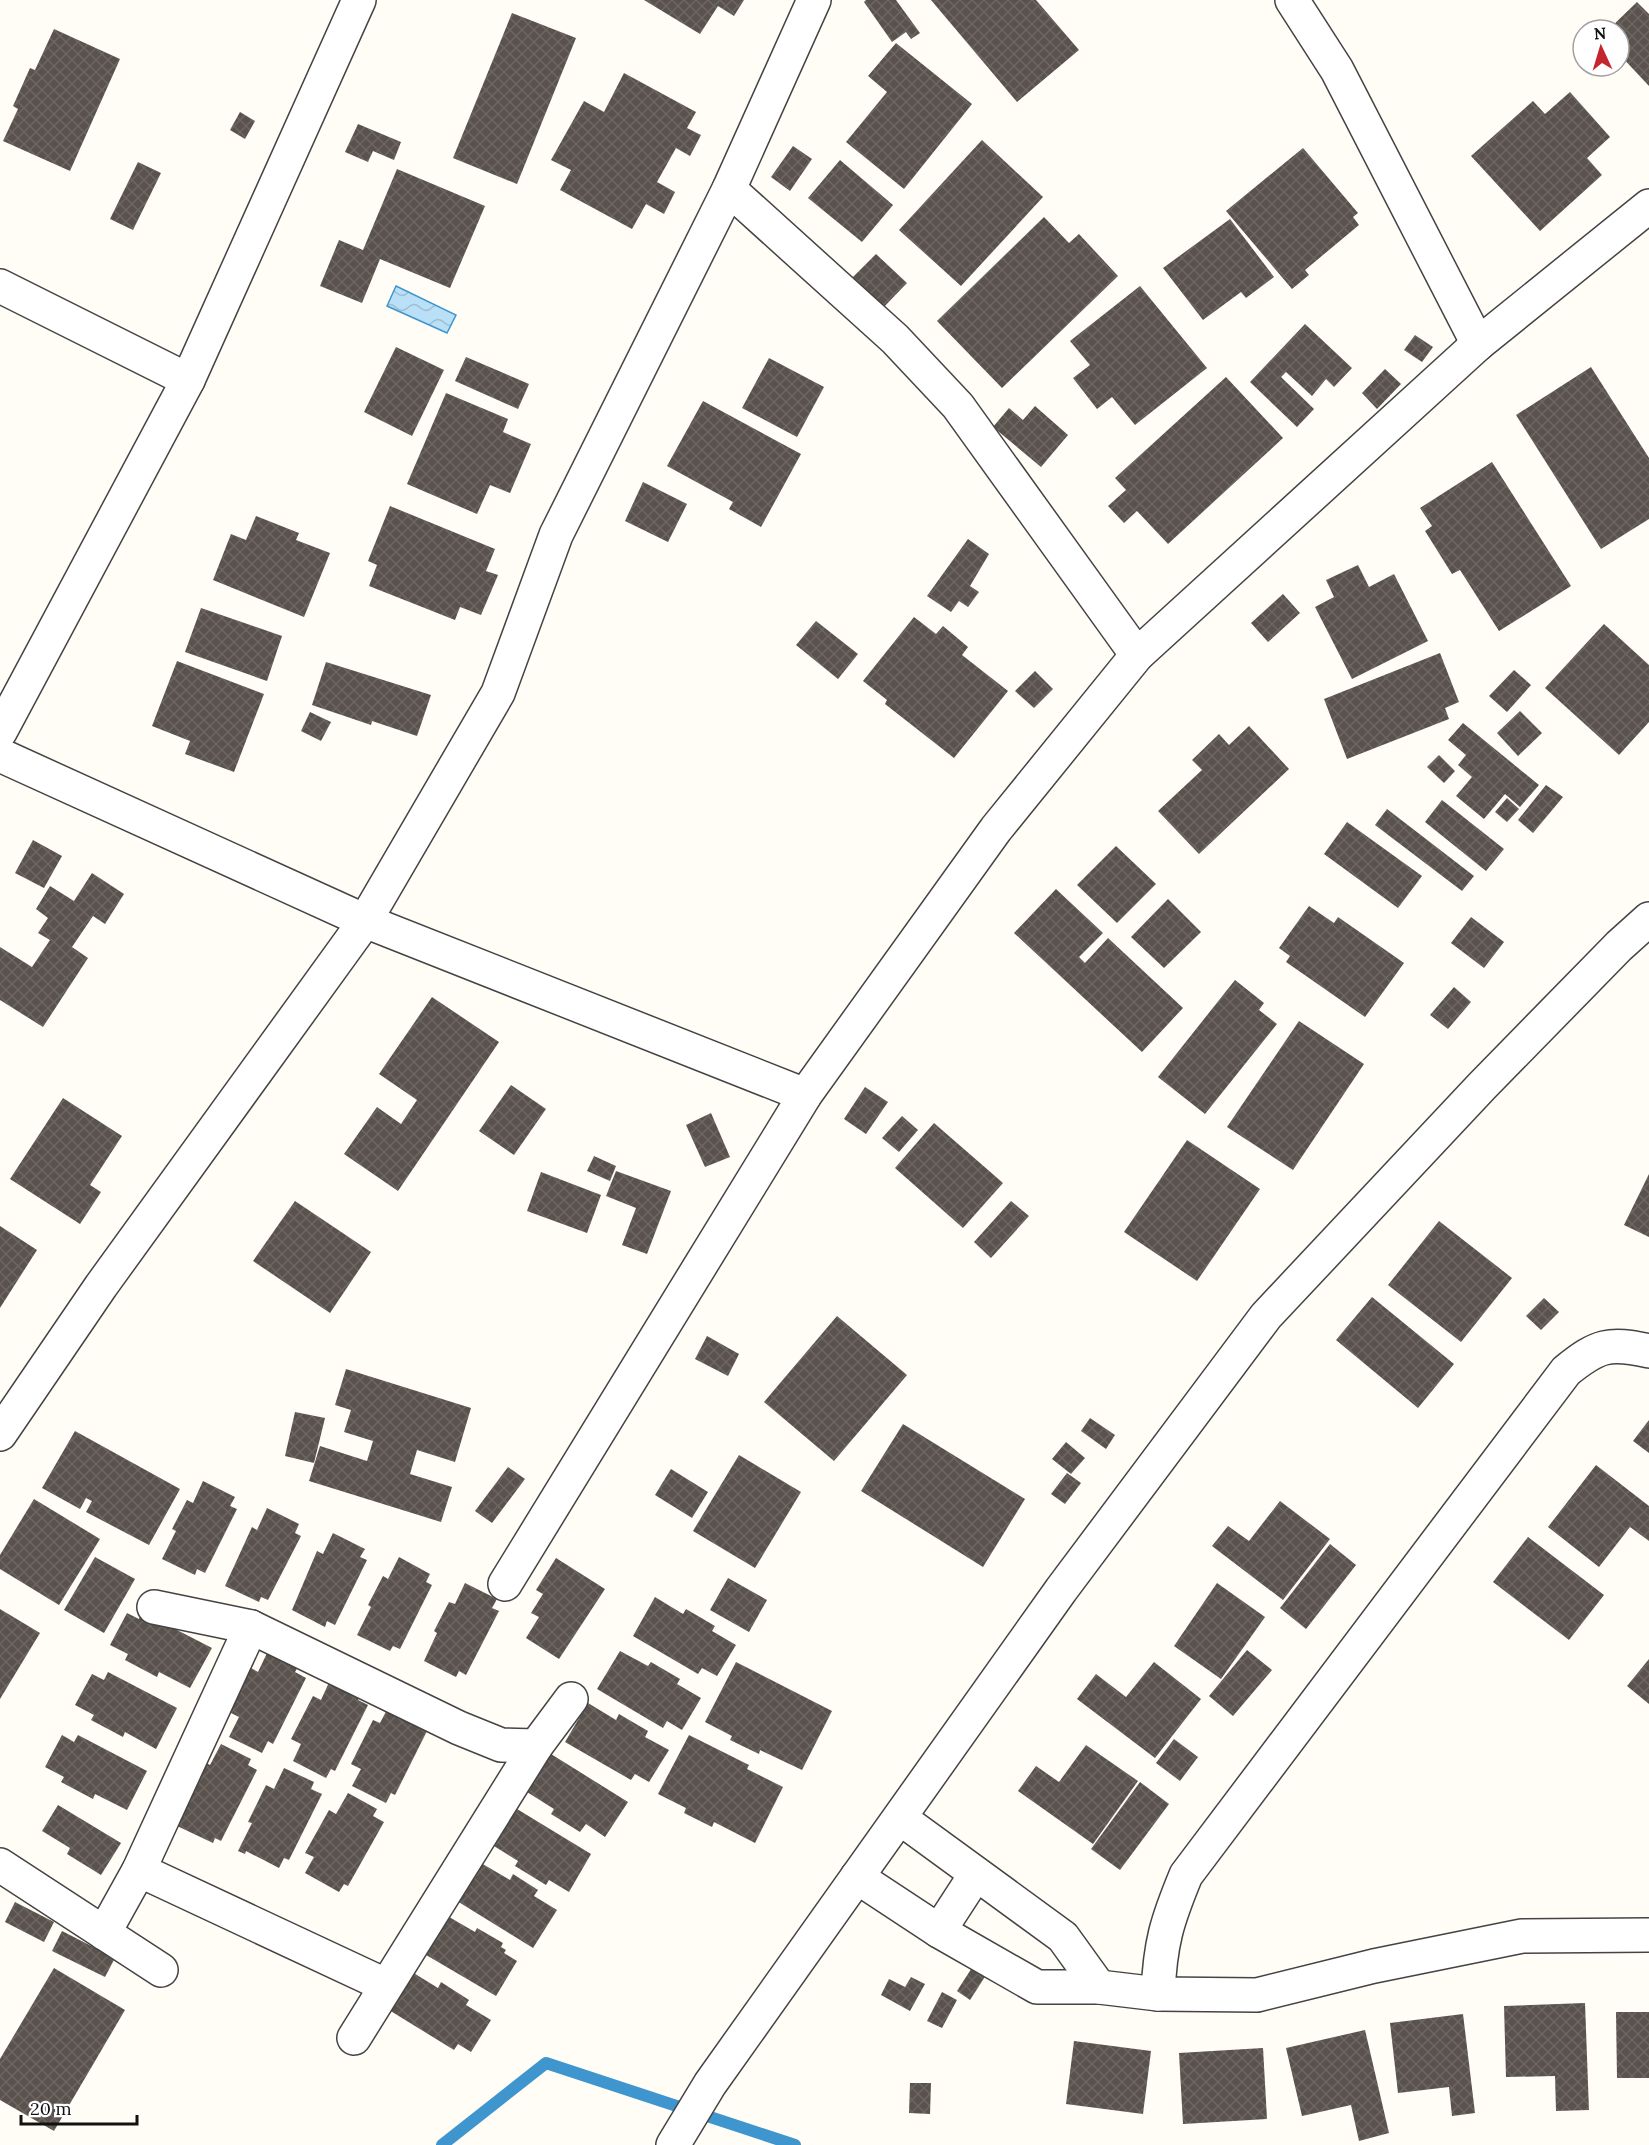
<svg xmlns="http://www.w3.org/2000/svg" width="1649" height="2145" viewBox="0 0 1649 2145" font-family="Lora,serif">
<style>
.water{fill:url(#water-waves);stroke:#3f96cf;stroke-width:1.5}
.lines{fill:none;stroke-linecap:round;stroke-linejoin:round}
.stream{stroke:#3f96cf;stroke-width:12}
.building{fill:url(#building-cross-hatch)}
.minor-casing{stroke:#444;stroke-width:36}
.minor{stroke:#fff;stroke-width:33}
</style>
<defs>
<pattern id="water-waves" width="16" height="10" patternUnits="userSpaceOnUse" patternTransform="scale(1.5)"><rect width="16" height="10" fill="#b9e0f7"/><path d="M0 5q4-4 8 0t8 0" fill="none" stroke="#9ebfd3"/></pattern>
<pattern id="building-cross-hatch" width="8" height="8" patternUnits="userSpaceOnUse" patternTransform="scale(1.5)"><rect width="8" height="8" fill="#5a524d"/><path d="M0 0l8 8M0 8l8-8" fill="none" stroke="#6d6662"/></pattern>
</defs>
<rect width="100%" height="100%" fill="#fffdf5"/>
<!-- water -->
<polygon class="water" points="396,286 456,315 447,333 387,306"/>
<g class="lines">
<!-- stream -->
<polyline class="stream" points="442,2145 546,2063 795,2145"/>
</g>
<!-- building -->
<g class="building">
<polygon points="644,0 744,0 734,16 718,6 700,34"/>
<polygon points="866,0 896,0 920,33 911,39 906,32 892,42 864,2"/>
<polygon points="931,0 1036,0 1079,50 1017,102"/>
<polygon points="1637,2 1649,14 1649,86 1619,54 1619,30 1608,30"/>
<polygon points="512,13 576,38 517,184 453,158"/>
<polygon points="54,29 120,59 70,171 3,141 18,109 13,106 30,68 35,70"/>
<polygon points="896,43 972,104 904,189 846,142 887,92 868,76"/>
<polygon points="624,73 696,112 687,128 701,135 690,156 676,148 657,182 675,192 664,214 646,204 632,229 560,190 571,170 551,160 584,101 604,112"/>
<polygon points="1570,92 1610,137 1587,158 1602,175 1540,231 1471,156 1533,101 1545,114"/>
<polygon points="240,112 255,121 245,139 230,130"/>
<polygon points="358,124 401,142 394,160 373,151 368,162 345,152"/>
<polygon points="982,140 1043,197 961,286 899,230"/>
<polygon points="793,146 812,159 790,191 771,177"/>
<polygon points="1303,148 1358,213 1353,217 1359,225 1305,270 1309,275 1292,289 1226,211"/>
<polygon points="840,160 893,205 862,242 808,198"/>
<polygon points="138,162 161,173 133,230 110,219"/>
<polygon points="397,169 485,206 450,288 380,259 362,303 320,286 339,240 363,250"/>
<polygon points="1044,217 1069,243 1079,234 1118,276 1002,388 937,321"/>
<polygon points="1230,219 1274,277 1246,298 1241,292 1203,320 1163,268"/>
<polygon points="876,254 907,283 882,309 851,279"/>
<polygon points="1140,286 1207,368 1135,425 1112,397 1097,409 1073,378 1090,365 1070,341"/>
<polygon points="1305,324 1352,368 1334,387 1326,379 1312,396 1286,372 1281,377 1314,409 1297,427 1250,382"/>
<polygon points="1415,335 1433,347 1422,362 1404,350"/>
<polygon points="396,347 444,370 412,436 364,412"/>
<polygon points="466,357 529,384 518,409 455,381"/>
<polygon points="769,358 824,387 797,437 742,408"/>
<polygon points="1591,367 1649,458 1649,519 1601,549 1516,415"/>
<polygon points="1385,369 1401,384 1377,409 1362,393"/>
<polygon points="1226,377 1283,438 1168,544 1137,511 1124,523 1108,506 1126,490 1115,478"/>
<polygon points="446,393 508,419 503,432 531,444 510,493 490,485 477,514 407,484"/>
<polygon points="703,401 801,454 761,527 729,509 733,502 667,466"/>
<polygon points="1035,406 1068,435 1041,467 993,427 1009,408 1023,420"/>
<polygon points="1492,462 1571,586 1499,631 1460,570 1452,574 1425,531 1432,526 1420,508"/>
<polygon points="643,482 687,504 668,542 625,521"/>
<polygon points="390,506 495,549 486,571 498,575 481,615 460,607 455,620 369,586 377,565 368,561"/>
<polygon points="256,516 299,533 296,540 330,553 304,617 213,580 231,534 246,540"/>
<polygon points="968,539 989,554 970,586 979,592 968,607 959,601 951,612 927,596"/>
<polygon points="1358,565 1369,587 1394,574 1428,641 1352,679 1315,607 1334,597 1326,580"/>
<polygon points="1283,594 1300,613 1268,642 1251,623"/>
<polygon points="201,608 282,636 267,681 185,652"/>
<polygon points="914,617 936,634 943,626 968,647 962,655 1008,691 954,758 885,704 887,700 863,681"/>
<polygon points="816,621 858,654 838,679 796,645"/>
<polygon points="1604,624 1649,665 1649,722 1619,755 1545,688"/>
<polygon points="1440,653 1459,702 1445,708 1449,719 1347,759 1324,699"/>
<polygon points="177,661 264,694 234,772 185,754 190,741 152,726"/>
<polygon points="326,662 431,695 417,736 372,721 371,725 312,705"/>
<polygon points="1514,670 1531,685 1507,712 1489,696"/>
<polygon points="1035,671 1053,689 1034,708 1015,691"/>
<polygon points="1520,711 1542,733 1518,756 1497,733"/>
<polygon points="310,712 331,722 321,741 301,731"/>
<polygon points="1463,723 1539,785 1520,807 1505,794 1484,819 1456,796 1472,777 1458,765 1466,755 1448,740"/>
<polygon points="1249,726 1289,769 1199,854 1158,811 1202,770 1192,760 1219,734 1229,745"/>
<polygon points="1439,755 1455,771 1444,783 1427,767"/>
<polygon points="1546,785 1563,797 1533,833 1518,820"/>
<polygon points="1507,798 1519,809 1507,822 1495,812"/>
<polygon points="1442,800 1504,849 1486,871 1425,822"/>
<polygon points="1387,809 1474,876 1462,891 1375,825"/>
<polygon points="1347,822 1422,876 1398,908 1324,854"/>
<polygon points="33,840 62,856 44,888 15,873"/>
<polygon points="1116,846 1156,884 1117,923 1077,885"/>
<polygon points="92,873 124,894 105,924 93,916 72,947 88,958 43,1027 0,1000 0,947 32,967 50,940 38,933 48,918 36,909 50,886 74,901"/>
<polygon points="1056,889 1103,933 1079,957 1085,963 1108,938 1183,1008 1142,1052 1014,933"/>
<polygon points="1168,899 1201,932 1164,968 1131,937"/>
<polygon points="1309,906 1334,923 1338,917 1404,963 1365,1017 1286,962 1290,956 1279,948"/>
<polygon points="1471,917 1504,942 1484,968 1451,943"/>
<polygon points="1235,980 1264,1003 1259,1010 1277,1024 1205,1114 1158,1077"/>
<polygon points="1454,987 1471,1002 1448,1029 1430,1015"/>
<polygon points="432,997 499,1042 398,1191 344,1154 377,1107 401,1124 417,1100 379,1074"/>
<polygon points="1299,1021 1364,1064 1293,1170 1227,1127"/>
<polygon points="511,1085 546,1109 514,1155 479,1131"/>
<polygon points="865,1087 888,1102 866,1134 844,1119"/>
<polygon points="63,1098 122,1136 90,1185 101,1192 80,1224 10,1179"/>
<polygon points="711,1113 730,1157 705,1167 686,1125"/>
<polygon points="902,1116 918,1130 899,1152 882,1138"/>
<polygon points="934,1123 1003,1183 963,1228 895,1168"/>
<polygon points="1187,1140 1260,1189 1197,1281 1124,1232"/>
<polygon points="594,1156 616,1166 610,1181 587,1171"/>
<polygon points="616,1171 671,1191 647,1254 622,1245 636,1208 606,1196"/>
<polygon points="541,1172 601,1195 587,1233 527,1211"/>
<polygon points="1649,1174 1649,1237 1624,1225"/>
<polygon points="295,1201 371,1252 330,1313 253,1261"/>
<polygon points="1011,1201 1029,1216 991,1258 974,1242"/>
<polygon points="1439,1221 1512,1278 1461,1342 1388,1285"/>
<polygon points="0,1226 37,1250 0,1308"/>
<polygon points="1372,1297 1454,1364 1418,1408 1336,1340"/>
<polygon points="1544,1298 1559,1312 1541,1330 1526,1316"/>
<polygon points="837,1316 907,1375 834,1461 764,1402"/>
<polygon points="707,1336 739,1354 728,1376 695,1359"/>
<polygon points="346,1369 471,1408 455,1462 417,1450 410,1474 452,1487 441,1522 309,1481 320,1446 367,1461 373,1441 344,1432 351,1410 335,1405"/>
<polygon points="295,1412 325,1418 314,1463 285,1456"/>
<polygon points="1090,1418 1115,1435 1106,1449 1081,1431"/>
<polygon points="1649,1420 1649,1453 1633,1441"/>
<polygon points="903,1424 1025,1499 983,1567 861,1491"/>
<polygon points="75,1431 180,1489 149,1545 86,1512 92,1501 86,1498 80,1509 42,1488"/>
<polygon points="1066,1442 1085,1458 1071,1474 1052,1459"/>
<polygon points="739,1455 801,1492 755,1568 693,1531"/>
<polygon points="1596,1465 1649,1506 1649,1541 1630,1527 1599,1567 1548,1527"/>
<polygon points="508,1467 525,1479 492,1523 475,1511"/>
<polygon points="671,1469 708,1492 692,1518 655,1495"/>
<polygon points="1067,1473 1081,1483 1065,1504 1051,1494"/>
<polygon points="203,1481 235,1497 230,1506 237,1509 205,1573 197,1569 195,1575 162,1559 176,1531 172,1529 187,1500 193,1503"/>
<polygon points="34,1499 100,1539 59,1605 0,1569 0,1555"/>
<polygon points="1280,1501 1330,1539 1283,1600 1212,1546 1228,1526 1249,1541"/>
<polygon points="267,1508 299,1524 295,1533 301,1536 268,1600 261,1597 259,1602 225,1586 252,1527 257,1530"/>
<polygon points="333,1533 365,1549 360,1557 367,1560 335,1625 327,1621 325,1627 292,1610 317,1551 323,1554"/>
<polygon points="1528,1537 1604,1595 1569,1640 1493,1582"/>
<polygon points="1330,1544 1356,1565 1306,1629 1280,1608"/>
<polygon points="95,1557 135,1579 104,1633 64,1610"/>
<polygon points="399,1557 430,1574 426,1582 432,1585 400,1649 393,1646 390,1651 357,1635 371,1607 368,1605 383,1576 388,1579"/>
<polygon points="556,1558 605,1589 559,1659 526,1638 539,1617 531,1613 543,1594 536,1590"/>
<polygon points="728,1578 767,1600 749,1632 710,1610"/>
<polygon points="465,1583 497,1599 492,1608 499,1611 466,1675 459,1671 456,1677 424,1661 437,1633 434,1631 449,1602 455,1604"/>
<polygon points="1217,1583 1265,1617 1221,1679 1174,1646"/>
<polygon points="655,1597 683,1614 686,1609 715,1626 712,1631 736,1645 717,1676 702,1668 698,1674 633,1636"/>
<polygon points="0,1609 40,1633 0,1699"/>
<polygon points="142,1612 212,1648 190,1688 159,1672 157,1677 125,1660 128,1654 110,1645 127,1613 139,1619"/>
<polygon points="1247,1650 1272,1670 1233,1716 1209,1696"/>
<polygon points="268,1651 299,1665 295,1672 306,1678 273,1744 268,1741 262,1753 229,1737 239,1717 229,1712 251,1668 258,1672"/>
<polygon points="620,1651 648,1666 651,1662 680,1679 677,1684 701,1698 682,1730 667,1721 663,1728 597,1689"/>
<polygon points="1649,1659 1649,1704 1627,1686"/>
<polygon points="736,1662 832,1711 802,1770 760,1750 759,1754 730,1740 732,1736 705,1722"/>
<polygon points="1154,1662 1201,1699 1155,1758 1077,1699 1096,1674 1126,1697"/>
<polygon points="108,1672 177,1708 156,1749 125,1732 123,1737 91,1720 94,1715 75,1705 92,1674 104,1680"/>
<polygon points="331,1678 361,1693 358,1700 368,1705 335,1771 331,1769 326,1778 293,1761 301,1744 291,1739 313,1696 321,1700"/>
<polygon points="391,1702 428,1729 395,1795 391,1793 386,1803 352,1786 361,1769 351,1764 373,1720 380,1723"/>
<polygon points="588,1703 616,1720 619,1714 648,1731 645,1737 669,1750 649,1782 635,1774 631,1780 565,1742"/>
<polygon points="62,1735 74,1742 78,1735 147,1771 127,1810 95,1794 93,1799 61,1782 64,1777 45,1767"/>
<polygon points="689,1735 749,1765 747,1769 783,1787 755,1843 714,1822 712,1827 684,1813 686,1808 658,1794"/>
<polygon points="1174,1739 1198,1757 1180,1781 1156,1763"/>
<polygon points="221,1744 251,1759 248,1765 257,1770 221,1841 215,1838 213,1843 175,1825 203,1761 210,1765"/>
<polygon points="1086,1745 1138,1781 1093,1844 1018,1791 1036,1766 1059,1782"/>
<polygon points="551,1754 628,1802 605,1837 586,1824 580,1832 551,1814 554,1809 527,1792"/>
<polygon points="284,1768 314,1782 311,1789 322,1794 289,1860 284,1858 279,1868 246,1851 245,1854 238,1851 252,1823 248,1822 266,1785 274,1789"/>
<polygon points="1140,1782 1169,1804 1120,1870 1091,1849"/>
<polygon points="348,1793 377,1809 373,1816 384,1822 348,1886 344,1884 339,1892 305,1873 314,1857 305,1853 329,1810 336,1814"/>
<polygon points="58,1805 121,1843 101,1875 67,1854 70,1848 42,1831"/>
<polygon points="517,1809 591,1854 569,1892 549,1880 546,1885 515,1866 518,1861 494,1846"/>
<polygon points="481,1863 510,1880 513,1874 538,1890 534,1896 557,1910 533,1948 457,1901"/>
<polygon points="15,1902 54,1922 44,1942 5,1922"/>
<polygon points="444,1914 475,1932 477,1928 503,1943 501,1947 506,1950 504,1953 517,1961 496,1996 421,1952"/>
<polygon points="62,1931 115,1958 105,1977 52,1951"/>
<polygon points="975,1963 988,1972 970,2000 957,1991"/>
<polygon points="54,1968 125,2010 54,2131 0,2100 0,2059"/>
<polygon points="412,1972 438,1988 441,1982 469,2000 466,2005 491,2020 471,2052 458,2044 454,2050 389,2010"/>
<polygon points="911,1977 925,1984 910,2011 881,1995 889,1979 905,1987"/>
<polygon points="942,1992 957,2000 942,2028 927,2021"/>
<polygon points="1585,2003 1589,2110 1556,2111 1555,2076 1506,2077 1504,2006"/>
<polygon points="1616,2012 1649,2012 1649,2078 1617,2078"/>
<polygon points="1463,2014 1475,2113 1452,2116 1449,2087 1398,2093 1390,2023"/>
<polygon points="1365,2030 1389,2133 1359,2141 1351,2105 1302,2116 1286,2048"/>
<polygon points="1074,2041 1151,2051 1143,2114 1066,2104"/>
<polygon points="1263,2048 1267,2119 1183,2124 1179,2053"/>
<polygon points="910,2083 931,2083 930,2114 909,2113"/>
</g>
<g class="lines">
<defs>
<g id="minor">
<polyline points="1292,0 1337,70 1478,344"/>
<polyline points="729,189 895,339 958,406 1137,655"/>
<polyline points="0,286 188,380"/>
<polyline points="0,732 188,380 359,0"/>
<polyline points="0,755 365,921 805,1095"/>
<polyline points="0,1434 101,1286 365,921 498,693 556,535 729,189 814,0"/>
<polyline points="505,1584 805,1095 996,829 1137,655 1478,344 1649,206"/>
<polyline points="154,1607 251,1627 459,1728 501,1745 536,1746"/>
<polyline points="900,1818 1063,1937 1099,1987"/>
<polyline points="0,1865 161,1970"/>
<polyline points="139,1870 385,1985"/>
<polyline points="857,1877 939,1931 1037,1987 1099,1987 1158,1994 1257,1995 1374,1966 1522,1936 1649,1935"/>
<polyline points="939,1931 976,1874"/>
<polyline points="104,1933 139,1870 251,1627"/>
<path d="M1158,1994C1160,1943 1167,1921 1186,1875L1566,1371C1598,1345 1609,1342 1649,1351"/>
<polyline points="354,2038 536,1746 571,1699"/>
<polyline points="673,2145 710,2084 1061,1590 1266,1316 1482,1086 1619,946 1649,919"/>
</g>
</defs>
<!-- minor casing -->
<use href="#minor" class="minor-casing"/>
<!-- minor -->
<use href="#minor" class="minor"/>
</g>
<!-- north arrow -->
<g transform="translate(1601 48) rotate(356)"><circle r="28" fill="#ffffff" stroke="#a0a0a0" stroke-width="1.5"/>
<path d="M0-4.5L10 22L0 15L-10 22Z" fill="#c4262e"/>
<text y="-9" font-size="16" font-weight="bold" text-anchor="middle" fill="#111111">N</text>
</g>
<!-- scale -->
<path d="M21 2115v9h116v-9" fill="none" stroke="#111111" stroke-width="3"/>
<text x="30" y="2115" font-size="18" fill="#111111" stroke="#ffffff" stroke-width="4.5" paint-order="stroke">20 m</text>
</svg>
